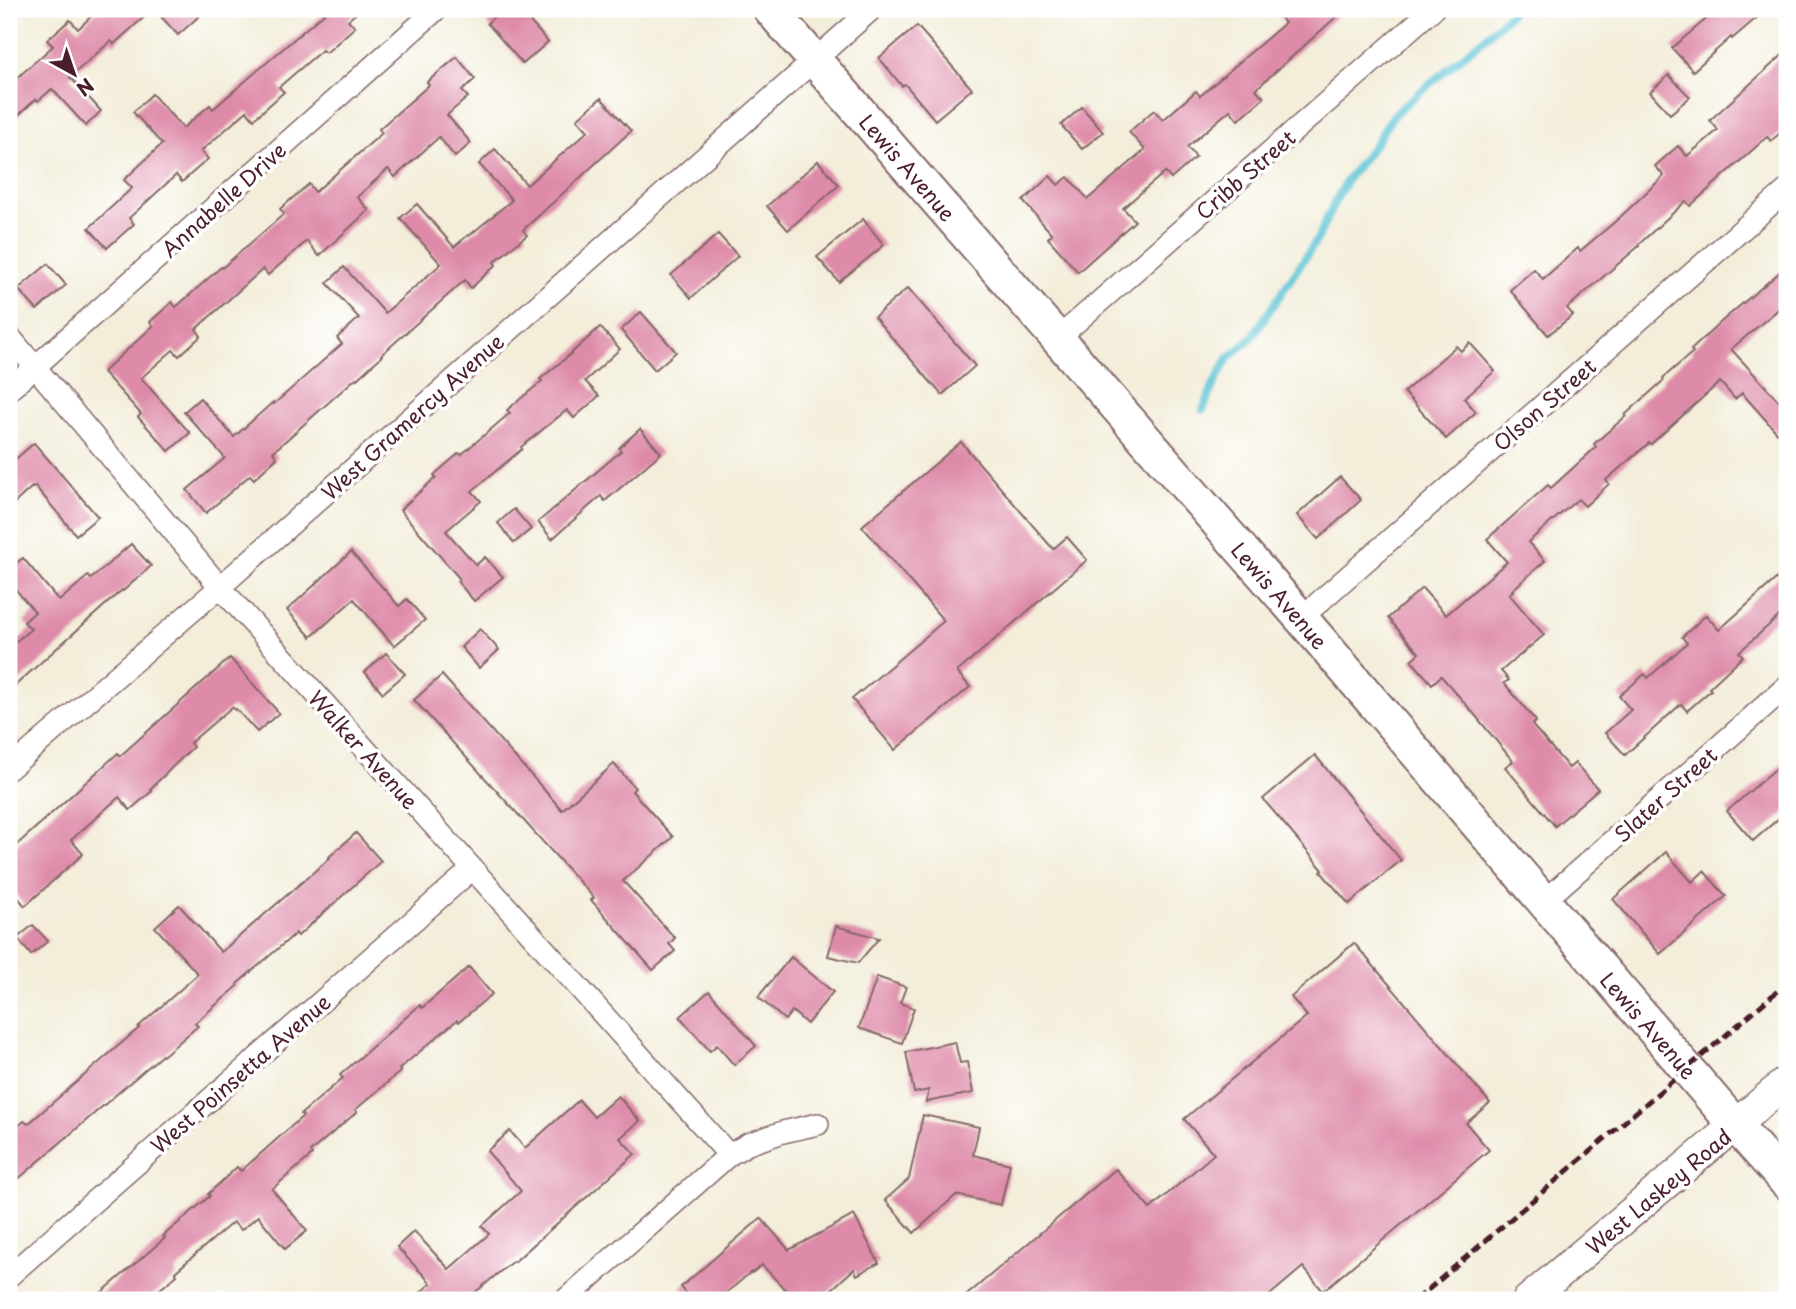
<svg xmlns="http://www.w3.org/2000/svg" width="1796" height="1309" viewBox="0 0 1796 1309" font-family="'Playpen Sans',sans-serif">
<style>
.lines{fill:none;stroke-linecap:round;stroke-linejoin:round}
.stream{stroke:#58c3d3;stroke-width:8}
.building{fill:#de8aa9}
.street-casing{stroke:#856768;stroke-width:24}
.secondary-casing{stroke:#856768;stroke-width:33}
.primary-casing{stroke:#856768;stroke-width:37}
.street{stroke:#fff;stroke-width:21}
.secondary{stroke:#fff;stroke-width:30}
.primary{stroke:#fff;stroke-width:33}
.rail{stroke:#4a1f2b;stroke-width:5;stroke-dasharray:10 5;stroke-linecap:butt}
.labels{text-anchor:middle;dominant-baseline:central;stroke-width:7;stroke-linejoin:round;paint-order:stroke}
.street-label{font-size:21px;fill:#4a1f2b;stroke:#fff}
</style>
<rect width="100%" height="100%" fill="#fff"/>
<filter id="ink" filterUnits="userSpaceOnUse"><feTurbulence type="fractalNoise" baseFrequency=".0143" numOctaves="2"/><feDisplacementMap in="SourceGraphic" scale="14" xChannelSelector="R" yChannelSelector="G"/><feConvolveMatrix kernelMatrix="1 2 1 2 8 2 1 2 1" color-interpolation-filters="sRGB"/></filter>
<filter id="wash" filterUnits="userSpaceOnUse"><feTurbulence type="fractalNoise" baseFrequency=".00686" numOctaves="4" result="noise"/><feDisplacementMap in="SourceGraphic" scale="28" xChannelSelector="R" yChannelSelector="G"/><feGaussianBlur stdDeviation="1.57" result="paint"/><feColorMatrix in="noise" values="0 0 0 0 0 0 0 0 0 0 0 0 0 0 0 0 0 1.4 0 .05"/><feComposite in="paint" operator="in"/></filter>
<g filter="url(#wash)">
<rect width="100%" height="100%" fill="#f3edd9"/>
<g class="lines">
<!-- stream -->
<polyline class="stream" points="1203,410 1214,384 1228,358 1250,340 1318,238 1333,205 1348,178 1374,145 1395,113 1487,36 1511,13 1513,9"/>
</g>
<g id="blocks">
<!-- building -->
<g class="building">
<polygon points="99,9 153,9 114,44 111,41 70,77 101,111 86,126 52,89 38,101 36,99 9,124 9,85 53,46 47,40 70,20 78,29"/>
<polygon points="154,9 207,9 178,35"/>
<polygon points="329,9 361,9 348,20 355,27 326,53 322,50 279,87 284,92 254,119 247,111 201,151 208,159 182,182 176,175 129,218 134,224 107,248 89,228 132,188 124,180 162,144 133,112 152,94 183,128 210,105 213,109"/>
<polygon points="503,9 519,9 548,42 523,64 487,23"/>
<polygon points="1273,9 1345,9 1256,89 1264,98 1238,120 1230,110 1187,147 1196,157 1171,179 1165,172 1123,208 1135,221 1078,272 1048,238 1052,234 1023,201 1050,176 1058,185 1068,177 1088,199 1145,150 1129,132 1154,110 1163,120 1196,91 1200,96 1285,23"/>
<polygon points="1718,9 1767,9 1732,39 1731,37 1693,71 1672,48"/>
<polygon points="917,26 972,89 935,120 905,84 902,86 879,58"/>
<polygon points="1787,51 1787,127 1771,141 1767,137 1690,206 1686,201 1638,245 1639,246 1567,308 1573,315 1548,335 1510,290 1534,269 1543,279 1578,248 1580,251 1617,220 1664,176 1655,166 1678,146 1687,156 1718,130 1710,120"/>
<polygon points="457,57 475,79 462,91 468,97 447,115 471,143 455,157 439,137 395,177 388,169 357,197 369,210 319,256 307,241 268,275 263,269 196,329 201,336 179,356 173,350 141,378 190,433 169,451 138,417 141,414 103,372 153,326 150,322 172,302 176,307 221,267 222,268 284,214 280,209 309,184 315,192 382,133 379,129 429,85 427,82"/>
<polygon points="1669,75 1690,97 1670,114 1650,92"/>
<polygon points="601,98 631,131 523,230 527,235 494,262 496,265 471,288 465,280 381,355 382,356 357,379 356,378 273,452 277,458 254,479 250,475 206,513 187,490 225,458 184,412 200,398 234,437 273,402 274,404 342,344 337,338 359,318 327,283 344,267 385,313 441,264 400,218 417,204 454,247 468,235 469,236 512,200 479,164 495,149 527,185 588,131 577,119"/>
<polygon points="1082,107 1103,132 1082,149 1061,125"/>
<polygon points="818,161 839,185 788,230 767,206"/>
<polygon points="863,219 884,245 839,282 817,257"/>
<polygon points="718,234 738,256 691,298 671,275"/>
<polygon points="48,264 66,285 37,310 18,289"/>
<polygon points="1787,266 1787,302 1731,349 1787,410 1787,444 1742,393 1735,399 1720,382 1651,444 1649,443 1606,480 1609,484 1585,506 1578,499 1528,542 1545,561 1512,590 1513,591 1509,594 1544,635 1501,671 1509,680 1504,683 1536,721 1532,725 1569,768 1575,763 1598,789 1555,826 1505,767 1513,761 1470,709 1441,676 1432,684 1411,660 1419,653 1388,618 1422,588 1446,615 1507,562 1487,539 1548,485 1551,488 1596,447 1594,444 1626,416 1625,415 1664,380 1663,378 1693,352 1691,350 1722,321"/>
<polygon points="908,288 975,366 942,395 874,317"/>
<polygon points="641,312 676,352 655,370 621,330"/>
<polygon points="600,327 620,349 585,381 599,396 574,418 567,410 521,447 522,449 472,491 481,501 446,531 476,565 485,557 503,577 474,601 457,581 460,579 400,510 436,477 434,475 459,453 461,455 510,413 507,410 542,381 540,379 566,358"/>
<polygon points="1470,343 1495,371 1464,398 1476,412 1446,439 1404,392 1456,346 1461,351"/>
<polygon points="640,429 661,453 605,501 601,496 552,539 538,522 621,451 619,448"/>
<polygon points="961,442 1053,549 1067,537 1087,560 957,672 970,687 895,750 852,699 944,621 862,526"/>
<polygon points="34,443 98,517 76,535 35,486 33,488 32,487 9,508 9,465"/>
<polygon points="1340,477 1361,500 1318,539 1297,515"/>
<polygon points="514,509 531,529 514,543 498,523"/>
<polygon points="131,544 151,566 123,591 122,590 9,691 9,647 31,629 24,622 35,612 9,582 9,569 23,558 59,601 88,576 91,579"/>
<polygon points="351,552 399,606 407,599 425,620 394,646 354,599 311,637 287,610"/>
<polygon points="1787,569 1787,609 1739,652 1743,656 1709,688 1711,690 1687,711 1681,704 1625,755 1605,733 1631,710 1619,696 1645,674 1648,678 1687,643 1682,637 1706,615 1719,630"/>
<polygon points="480,629 499,650 479,668 461,647"/>
<polygon points="386,653 405,674 383,693 365,672"/>
<polygon points="230,658 279,713 257,732 236,709 235,710 232,707 190,743 193,747 150,789 152,791 130,810 119,797 71,840 83,854 25,906 9,887 9,852 118,753 120,756"/>
<polygon points="442,675 562,810 614,764 635,788 632,791 673,837 623,881 675,938 669,944 675,951 653,970 591,900 594,898 414,700"/>
<polygon points="1315,755 1401,860 1349,904 1321,872 1323,870 1263,799"/>
<polygon points="1787,759 1787,811 1753,841 1727,811"/>
<polygon points="356,833 381,861 298,936 296,933 237,984 238,986 195,1023 198,1026 163,1056 162,1055 9,1187 9,1134 24,1121 28,1124 139,1028 138,1027 198,974 155,927 179,905 221,952 330,858 329,857"/>
<polygon points="1666,852 1692,882 1704,871 1726,896 1660,954 1613,899"/>
<polygon points="33,925 48,941 31,955 17,938"/>
<polygon points="836,926 879,938 858,963 828,956"/>
<polygon points="1354,943 1490,1103 1466,1123 1489,1150 1323,1291 1303,1267 1264,1300 961,1300 1116,1169 1150,1209 1214,1154 1184,1119 1307,1016 1291,997"/>
<polygon points="791,957 833,992 807,1024 792,1011 785,1020 758,997"/>
<polygon points="469,967 492,994 459,1022 457,1020 399,1069 401,1071 355,1110 357,1112 310,1152 312,1155 272,1189 307,1231 285,1249 258,1216 241,1230 233,1222 175,1272 177,1275 147,1300 93,1300 165,1238 163,1236 210,1196 208,1194 237,1167 241,1171 303,1116 301,1114 343,1078 340,1075 420,1005 422,1008"/>
<polygon points="877,977 906,987 900,1003 914,1008 902,1043 859,1028"/>
<polygon points="709,991 756,1046 734,1065 717,1045 710,1051 680,1017"/>
<polygon points="955,1042 960,1063 967,1062 973,1093 926,1102 929,1090 914,1093 906,1052"/>
<polygon points="618,1096 640,1121 620,1138 635,1154 514,1262 513,1261 466,1300 412,1300 431,1283 397,1247 414,1231 449,1269 489,1234 482,1226 521,1191 487,1151 510,1131 525,1148 579,1100 594,1117"/>
<polygon points="923,1115 979,1127 973,1155 1010,1164 1001,1205 956,1195 914,1233 885,1200 909,1179"/>
<polygon points="854,1215 879,1263 857,1275 854,1269 820,1300 795,1300 762,1265 752,1273 751,1272 718,1300 692,1300 681,1287 761,1218 789,1250"/>
</g>
</g>
</g>
<g filter="url(#ink)">
<use href="#blocks" fill-opacity="0" stroke="#856768" stroke-width="2"/>
<g class="lines">
<defs>
<g id="street">
<polyline points="9,336 220,587 729,1155"/>
<polyline points="1057,339 1433,9"/>
<polyline points="9,390 437,9"/>
<polyline points="1301,618 1787,190"/>
<polyline points="9,769 220,587 872,9"/>
<polyline points="1543,902 1787,686"/>
<polyline points="9,1276 471,870"/>
<polyline points="565,1300 729,1155 748,1144 783,1132 818,1124"/>
</g>
<polyline id="secondary" points="1528,1300 1787,1081"/>
<polyline id="primary" points="770,9 1301,618 1735,1125 1787,1183"/>
</defs>
<!-- street casing -->
<use href="#street" class="street-casing"/>
<!-- secondary casing -->
<use href="#secondary" class="secondary-casing"/>
<!-- primary casing -->
<use href="#primary" class="primary-casing"/>
<!-- street -->
<use href="#street" class="street"/>
<!-- secondary -->
<use href="#secondary" class="secondary"/>
<!-- primary -->
<use href="#primary" class="primary"/>
<!-- rail -->
<polyline class="rail" points="1416,1300 1787,983"/>
</g>
</g>
<g class="labels">
<!-- street labels -->
<g class="street-label">
<text transform="translate(908 167) rotate(49)">Lewis Avenue</text>
<text transform="translate(1245 174) rotate(-41)">Cribb Street</text>
<text transform="translate(223 199) rotate(-42)">Annabelle Drive</text>
<text transform="translate(1544 404) rotate(-41)">Olson Street</text>
<text transform="translate(412 416) rotate(-42)">West Gramercy Avenue</text>
<text transform="translate(1280 595) rotate(49)">Lewis Avenue</text>
<text transform="translate(364 749) rotate(48)">Walker Avenue</text>
<text transform="translate(1665 794) rotate(-42)">Slater Street</text>
<text transform="translate(1649 1025) rotate(49)">Lewis Avenue</text>
<text transform="translate(240 1073) rotate(-41)">West Poinsetta Avenue</text>
<text transform="translate(1658 1191) rotate(-40)">West Laskey Road</text>
</g>
</g>
<!-- margin -->
<rect width="1796" height="1309" fill="none" stroke="#fff" stroke-width="35"/>
<!-- north arrow -->
<g transform="translate(74 74) rotate(140)" stroke="#ffffff" stroke-width="5" paint-order="stroke">
<path d="M0-5L12 26L0 18L-12 26Z" fill="#4a1f2b"/>
<text y="-10" font-size="19" font-weight="bold" text-anchor="middle" fill="#4a1f2b">N</text>
</g>
</svg>
